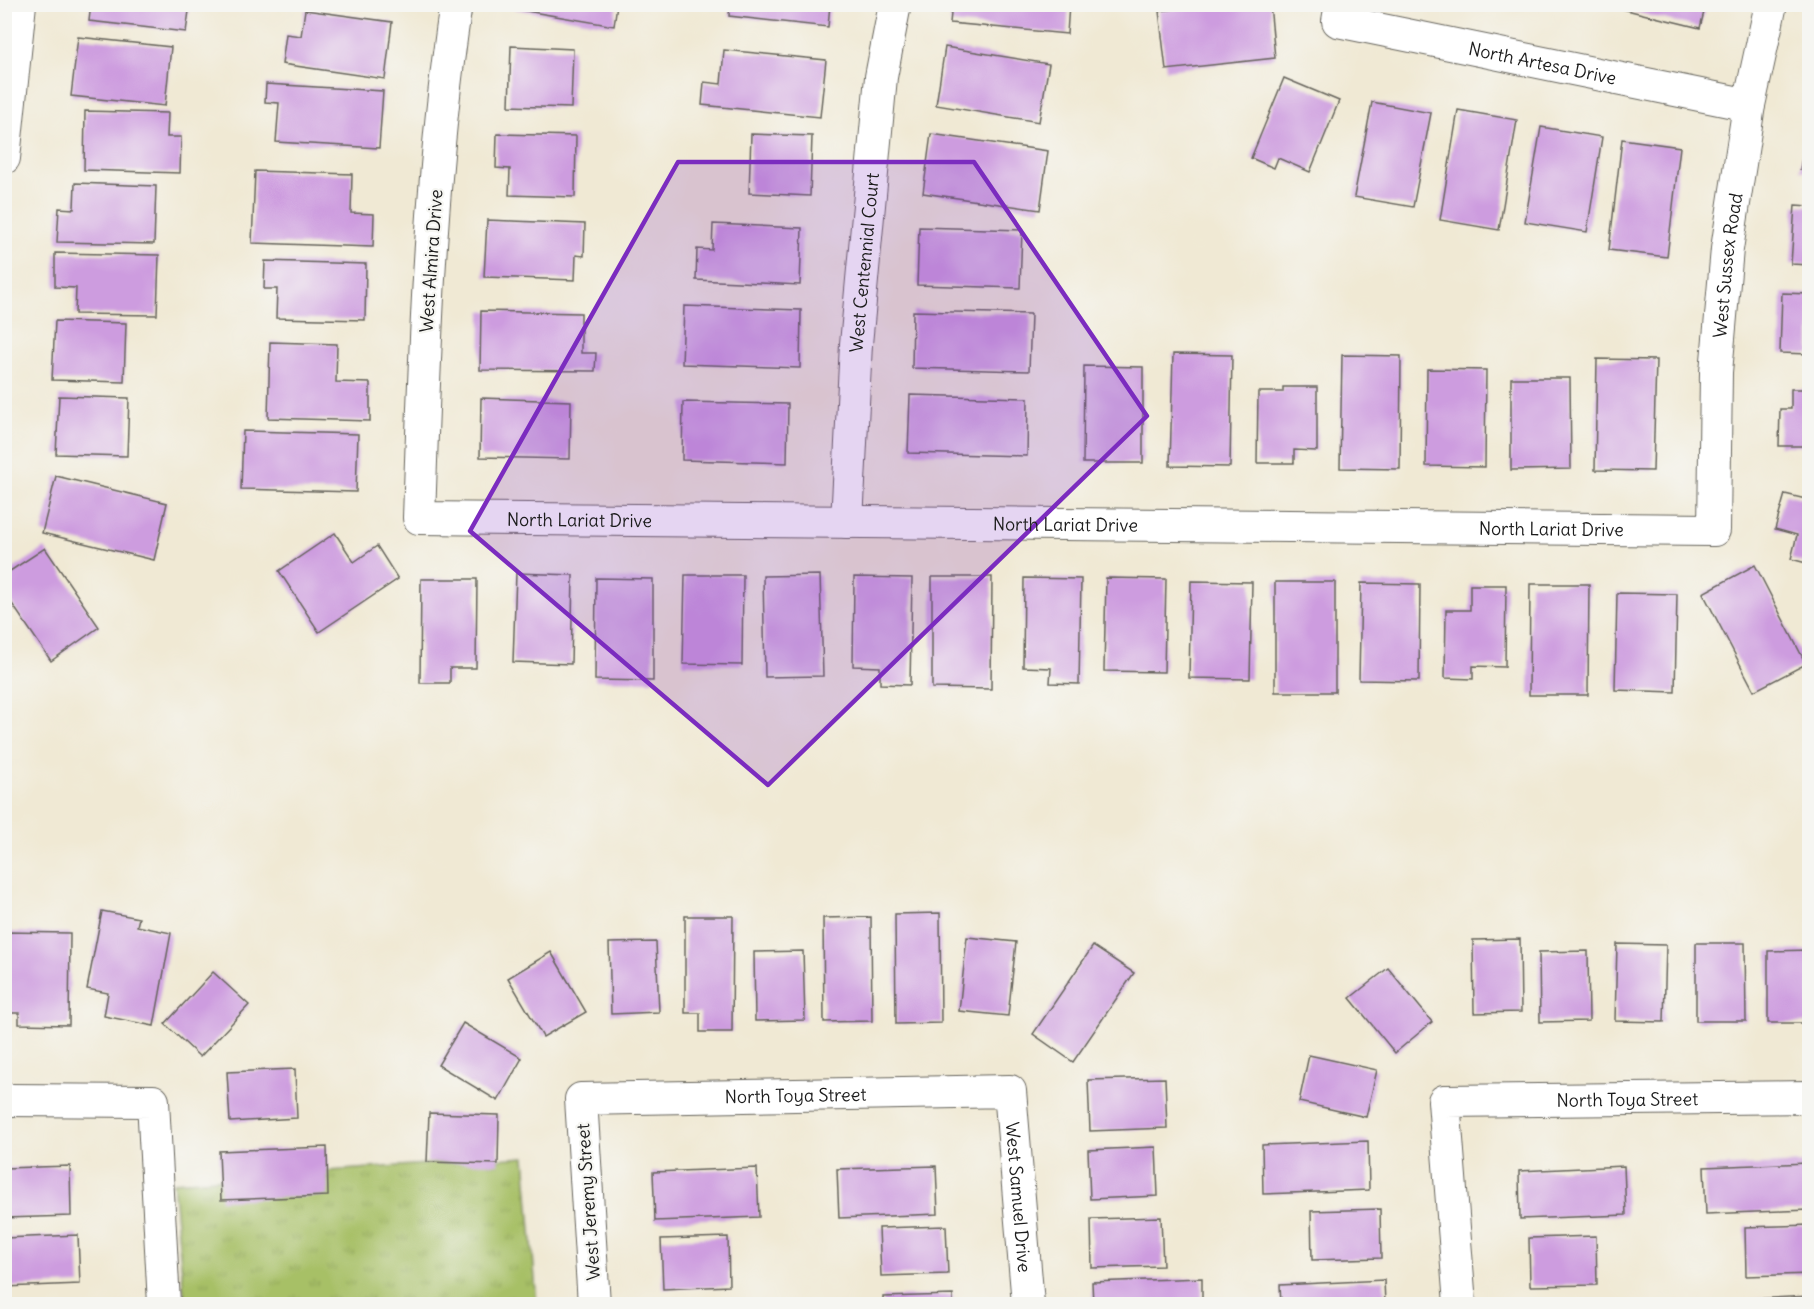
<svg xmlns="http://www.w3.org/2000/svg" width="1814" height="1309" viewBox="0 0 1814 1309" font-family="Delius,sans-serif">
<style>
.park{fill:url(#park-tufts);stroke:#626e41;stroke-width:1.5}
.building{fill:#cd9cdf}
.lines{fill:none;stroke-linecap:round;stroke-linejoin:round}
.street-casing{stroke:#66645c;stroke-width:34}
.street{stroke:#fff;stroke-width:32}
.marked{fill:#7b2cbf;fill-opacity:0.2;stroke:#7b2cbf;stroke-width:4.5;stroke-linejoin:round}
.labels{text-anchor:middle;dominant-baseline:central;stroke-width:4.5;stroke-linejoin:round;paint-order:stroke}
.street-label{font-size:18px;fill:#1c1c1c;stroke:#f6f6f2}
</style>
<defs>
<pattern id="park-tufts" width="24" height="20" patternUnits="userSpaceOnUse" patternTransform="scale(1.5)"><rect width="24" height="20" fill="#a7c066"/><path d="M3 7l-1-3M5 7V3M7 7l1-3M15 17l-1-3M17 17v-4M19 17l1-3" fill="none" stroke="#8fa458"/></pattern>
</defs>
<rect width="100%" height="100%" fill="#f6f6f2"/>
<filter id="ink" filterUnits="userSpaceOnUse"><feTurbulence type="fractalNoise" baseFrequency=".0167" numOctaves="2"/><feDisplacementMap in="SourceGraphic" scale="12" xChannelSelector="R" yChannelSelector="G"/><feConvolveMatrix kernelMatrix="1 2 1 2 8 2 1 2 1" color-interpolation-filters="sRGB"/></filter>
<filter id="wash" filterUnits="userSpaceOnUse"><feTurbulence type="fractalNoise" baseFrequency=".008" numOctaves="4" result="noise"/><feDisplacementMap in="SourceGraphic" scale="24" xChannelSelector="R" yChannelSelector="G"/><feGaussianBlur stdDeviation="1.35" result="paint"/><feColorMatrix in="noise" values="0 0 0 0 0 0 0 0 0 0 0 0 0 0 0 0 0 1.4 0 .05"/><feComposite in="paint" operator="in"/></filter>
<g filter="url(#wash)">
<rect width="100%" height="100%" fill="#f0e9d4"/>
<!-- park -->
<polygon class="park" points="525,1157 537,1304 185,1304 173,1182"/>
<g id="blocks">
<!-- building -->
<g class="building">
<polygon points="91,4 190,4 186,32 89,21"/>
<polygon points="515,4 617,4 614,26 515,9"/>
<polygon points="730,4 830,4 828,27 729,16"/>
<polygon points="952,4 1069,4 1067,34 950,23"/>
<polygon points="1219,4 1270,4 1275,58 1166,70 1159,11"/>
<polygon points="1602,4 1706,4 1700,28"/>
<polygon points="305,10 392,22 385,79 282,64 286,34 301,36"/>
<polygon points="78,37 171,47 165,106 71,96"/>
<polygon points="511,46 573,49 571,108 509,106"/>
<polygon points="945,47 1049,64 1039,122 936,105"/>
<polygon points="724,50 826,60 820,117 702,105 704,82 721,84"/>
<polygon points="1284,78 1339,101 1310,172 1278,158 1274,168 1251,158"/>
<polygon points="266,84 383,91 379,148 276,142 279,103 265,102"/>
<polygon points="1372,102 1431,113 1413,207 1354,197"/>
<polygon points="1458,110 1517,120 1499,230 1440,220"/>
<polygon points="85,111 168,113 167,137 181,137 180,173 84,170"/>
<polygon points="1808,121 1810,121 1810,171 1800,170"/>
<polygon points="1541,127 1602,137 1587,232 1525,222"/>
<polygon points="497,134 576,136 575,197 509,195 510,169 496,168"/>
<polygon points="751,134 812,136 810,196 749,193"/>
<polygon points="931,134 1048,151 1040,210 923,193"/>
<polygon points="1622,139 1680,147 1667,257 1609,250"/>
<polygon points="255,171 352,174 351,213 374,214 373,247 252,243"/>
<polygon points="75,183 156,186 154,244 57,242 59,208 74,209"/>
<polygon points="1795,205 1810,206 1810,265 1791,264"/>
<polygon points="487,220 585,224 584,256 576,255 575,280 484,277"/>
<polygon points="713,224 802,228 800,285 696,280 697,249 712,250"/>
<polygon points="919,227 1022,230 1020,288 917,285"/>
<polygon points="55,253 159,255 157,315 75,314 76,288 55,287"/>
<polygon points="265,261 366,264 365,320 276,318 277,289 264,289"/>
<polygon points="1782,293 1810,294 1810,354 1780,353"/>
<polygon points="684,306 801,310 800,368 682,364"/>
<polygon points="481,311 581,313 581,353 596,353 595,371 480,370"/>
<polygon points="913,311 1031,314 1029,371 912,368"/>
<polygon points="55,321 126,323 124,382 52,380"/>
<polygon points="270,342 337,344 336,382 370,383 370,421 268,418"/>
<polygon points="1173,354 1232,355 1230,467 1170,466"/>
<polygon points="1342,355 1401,356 1400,469 1340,468"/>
<polygon points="1597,359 1656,360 1653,471 1595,470"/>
<polygon points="1084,366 1143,367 1143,463 1083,463"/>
<polygon points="1427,369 1486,370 1485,467 1426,466"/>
<polygon points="1511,378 1570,378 1571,469 1511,470"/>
<polygon points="1283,387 1317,387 1317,451 1294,450 1294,463 1257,463 1258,392 1283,392"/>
<polygon points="1791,389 1810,389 1810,446 1779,446 1780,409 1791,409"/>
<polygon points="910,395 1028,398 1027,456 908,453"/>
<polygon points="59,396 129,398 127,456 56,454"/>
<polygon points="481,398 571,401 570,459 480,457"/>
<polygon points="683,402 788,404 787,463 682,460"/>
<polygon points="243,431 358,434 356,492 241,489"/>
<polygon points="56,476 167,503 154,560 42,533"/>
<polygon points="1785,494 1810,500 1810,564 1791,559 1797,535 1775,529"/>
<polygon points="335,533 354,562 377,546 398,579 319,632 279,571"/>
<polygon points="45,548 99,627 51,661 4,592 4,575"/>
<polygon points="1755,565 1806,664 1754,691 1703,593"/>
<polygon points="516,573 573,575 571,664 513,662"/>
<polygon points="685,575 743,575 742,665 683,664"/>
<polygon points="820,575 823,676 765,677 763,576"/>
<polygon points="854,577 912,578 910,685 880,684 880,667 853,666"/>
<polygon points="932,577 992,577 991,689 932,688"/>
<polygon points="596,578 653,579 653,681 595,680"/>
<polygon points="1024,578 1081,579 1079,684 1050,683 1051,668 1023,667"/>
<polygon points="1106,578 1166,579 1164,672 1104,671"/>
<polygon points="421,579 477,579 476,668 450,668 450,683 420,683"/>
<polygon points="1191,581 1252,582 1250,679 1189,678"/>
<rect x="1275" y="582" width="60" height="110"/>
<polygon points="1361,583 1420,584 1419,681 1359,680"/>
<polygon points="1530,584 1589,584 1588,695 1529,695"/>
<polygon points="1470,585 1506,585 1505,667 1473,666 1473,679 1445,678 1446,610 1470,610"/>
<polygon points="1617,593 1677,594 1675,692 1615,690"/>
<polygon points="102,911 139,918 137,926 171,933 154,1026 104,1016 108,993 87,989"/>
<polygon points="940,913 941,1023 896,1024 895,914"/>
<polygon points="685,916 733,916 732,1032 700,1032 700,1013 685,1013"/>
<polygon points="871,917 872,1021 824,1022 823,918"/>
<polygon points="4,932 70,933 69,1025 19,1024 19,1013 4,1013"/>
<polygon points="967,937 1016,942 1008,1016 959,1011"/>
<polygon points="1520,939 1521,1012 1474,1013 1473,940"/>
<polygon points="656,942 659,1012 611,1014 609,943"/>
<polygon points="1696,943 1745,943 1746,1021 1696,1021"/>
<polygon points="1617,944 1666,945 1664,1022 1615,1021"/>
<polygon points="1093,946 1134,973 1073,1062 1033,1034"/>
<polygon points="1810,950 1810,1023 1768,1023 1768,951"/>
<polygon points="803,951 805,1020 755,1021 754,952"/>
<polygon points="1588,951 1589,1021 1540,1022 1539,952"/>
<polygon points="551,952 586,1012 543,1037 508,978"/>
<polygon points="1388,968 1432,1022 1395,1053 1350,998"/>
<polygon points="213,972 249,1005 200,1057 165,1024"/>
<polygon points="463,1023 522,1058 498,1101 438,1065"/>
<polygon points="1309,1055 1377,1070 1366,1117 1299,1102"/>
<polygon points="295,1069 297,1118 230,1122 227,1072"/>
<polygon points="1165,1078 1167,1128 1090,1131 1088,1080"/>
<polygon points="429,1113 499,1115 498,1164 427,1162"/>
<polygon points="1368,1141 1369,1190 1263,1194 1262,1145"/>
<polygon points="327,1147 328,1196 221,1200 219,1151"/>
<polygon points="1156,1147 1158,1196 1090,1199 1088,1150"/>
<polygon points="1808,1163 1809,1210 1706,1214 1704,1167"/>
<polygon points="70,1166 71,1216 4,1218 4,1168"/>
<polygon points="936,1166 938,1214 839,1218 837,1169"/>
<polygon points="1624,1166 1626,1215 1520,1219 1519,1171"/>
<polygon points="757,1168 759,1217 655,1221 653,1172"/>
<polygon points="1380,1209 1381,1258 1312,1260 1311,1211"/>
<polygon points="1161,1217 1163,1266 1092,1268 1091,1219"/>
<polygon points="1810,1225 1810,1274 1746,1276 1745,1227"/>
<polygon points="946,1226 948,1274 881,1276 879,1228"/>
<polygon points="78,1235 80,1284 4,1287 4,1238"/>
<polygon points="1596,1236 1597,1285 1530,1286 1529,1238"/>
<polygon points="728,1237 729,1286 663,1289 661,1239"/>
<polygon points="1202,1278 1202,1304 1093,1304 1092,1282"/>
<polygon points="1384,1280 1385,1304 1281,1304 1280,1285"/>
<polygon points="953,1295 953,1304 883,1304 883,1297"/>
<polygon points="1810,1296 1810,1304 1752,1304 1752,1299"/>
</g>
</g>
</g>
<g filter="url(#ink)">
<use href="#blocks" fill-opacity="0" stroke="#66645c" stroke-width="1.5"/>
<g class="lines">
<defs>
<g id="street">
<path id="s1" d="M456,4C430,174 425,347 419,518L1714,530L1716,372L1727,249L1749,105L1771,4"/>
<path id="s2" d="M1341,4L1338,21L1749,105"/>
<polyline points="4,158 20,4"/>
<path id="s3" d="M847,522L856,344L881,77L895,4"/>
<polyline points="4,1100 153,1101 164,1304"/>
<path id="s4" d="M594,1304L581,1099L1010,1091L1028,1304"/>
<path id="s5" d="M1460,1304L1444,1101L1810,1097"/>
</g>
</defs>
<!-- street casing -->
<use href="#street" class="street-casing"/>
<!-- street -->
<use href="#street" class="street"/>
</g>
</g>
<!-- marked area -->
<path class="marked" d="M678,162H974L1147,416L768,785L470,531Z"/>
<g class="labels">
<!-- street labels -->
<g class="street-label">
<text stroke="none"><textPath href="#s2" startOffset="226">North Artesa Drive</textPath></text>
<text transform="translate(431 261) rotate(-86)">West Almira Drive</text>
<text stroke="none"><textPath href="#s3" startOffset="260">West Centennial Court</textPath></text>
<text stroke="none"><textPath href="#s1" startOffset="2076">West Sussex Road</textPath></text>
<text stroke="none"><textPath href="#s1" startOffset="676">North Lariat Drive</textPath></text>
<text stroke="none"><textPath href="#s1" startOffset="1162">North Lariat Drive</textPath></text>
<text stroke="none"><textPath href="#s1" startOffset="1648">North Lariat Drive</textPath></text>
<text stroke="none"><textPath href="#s4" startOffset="420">North Toya Street</textPath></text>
<text stroke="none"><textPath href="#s5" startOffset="387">North Toya Street</textPath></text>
<text stroke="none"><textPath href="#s4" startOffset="741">West Samuel Drive</textPath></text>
<text transform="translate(588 1202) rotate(-94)">West Jeremy Street</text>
</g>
</g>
<!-- margin -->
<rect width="1814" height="1309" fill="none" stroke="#f6f6f2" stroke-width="24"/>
</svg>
